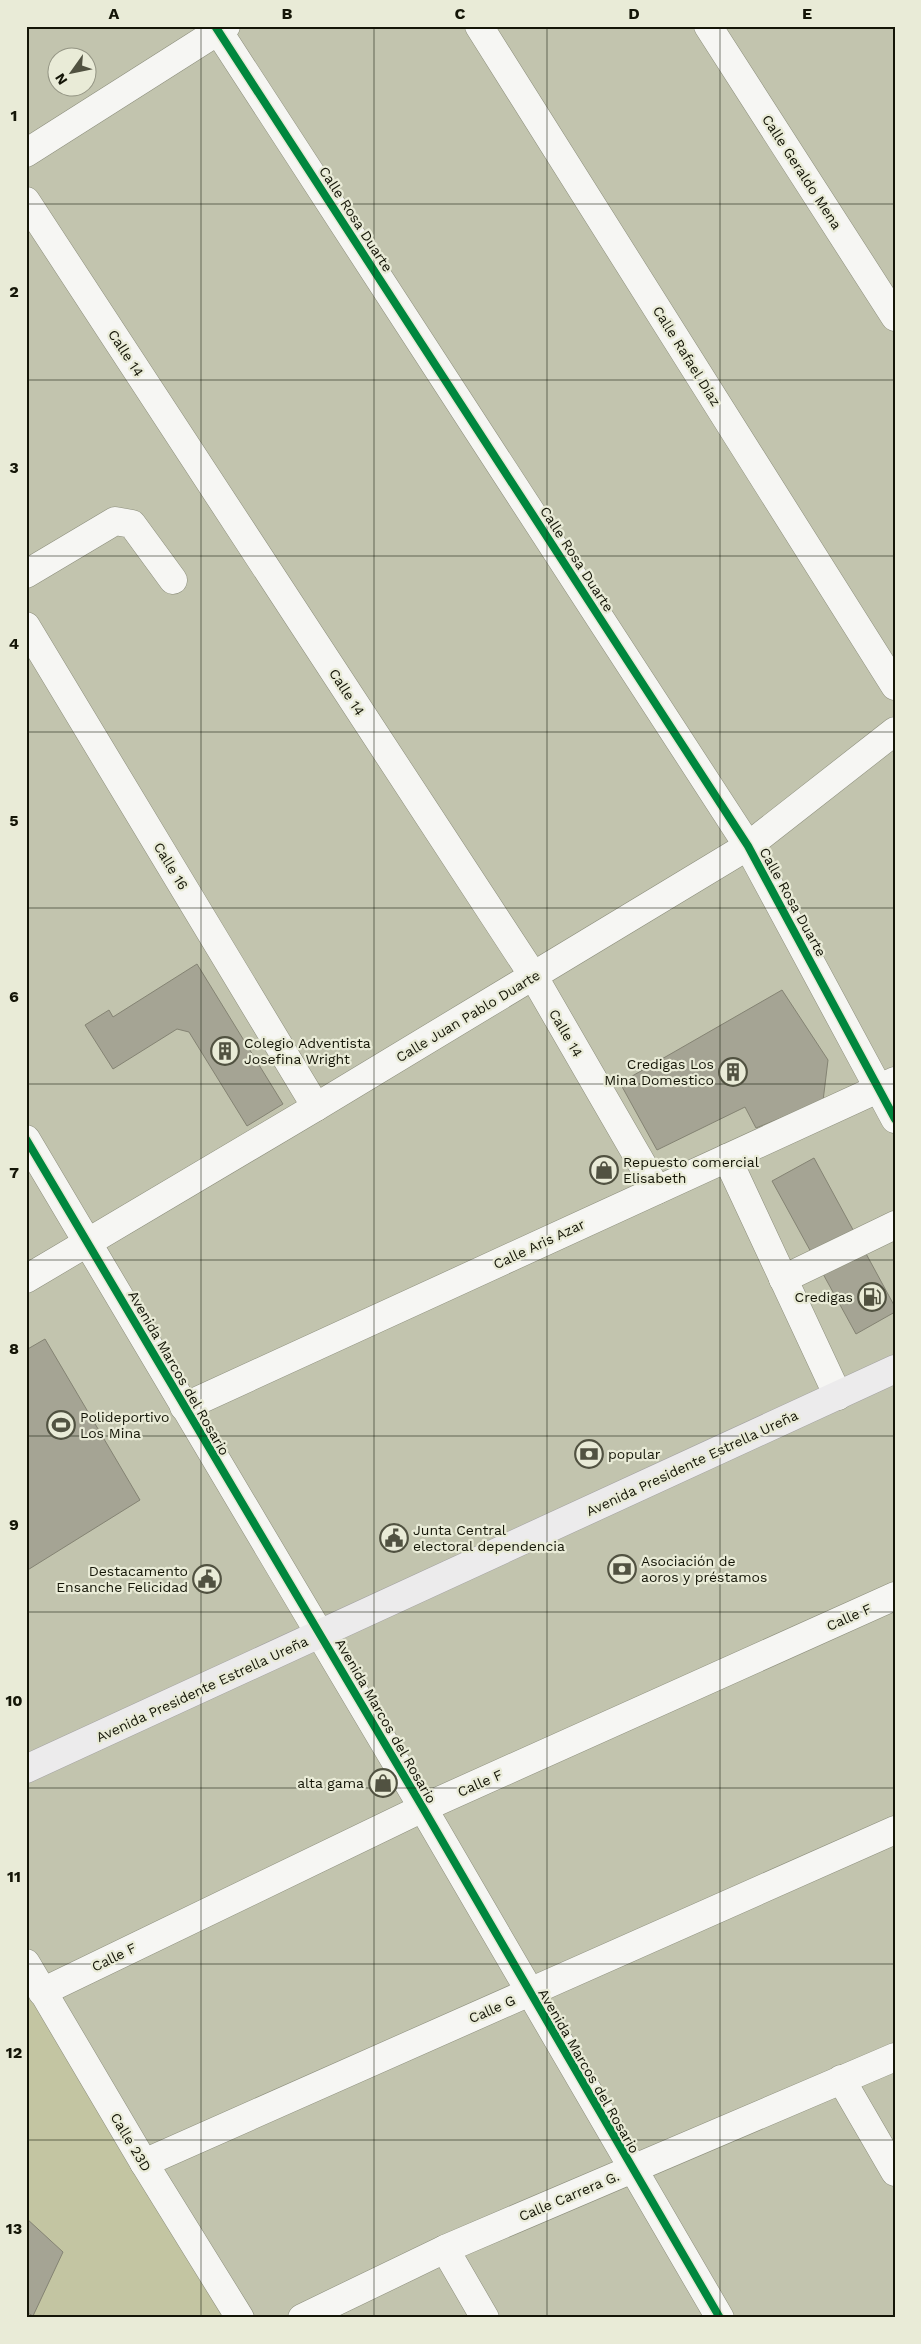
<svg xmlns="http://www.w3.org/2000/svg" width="921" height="2344" viewBox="0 0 921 2344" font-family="'Work Sans',sans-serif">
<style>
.built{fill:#c3c5a2}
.building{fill:#a5a494;stroke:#848373}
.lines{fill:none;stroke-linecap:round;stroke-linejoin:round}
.minor-casing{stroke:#8c8e7c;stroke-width:29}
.major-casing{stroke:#a3a2a1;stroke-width:29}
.minor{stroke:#f6f6f3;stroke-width:28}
.major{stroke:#ecebec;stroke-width:28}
.cycleway-casing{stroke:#e9ebd7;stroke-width:11}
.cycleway{stroke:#00873e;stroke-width:8}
.grid{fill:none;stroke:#141507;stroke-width:1;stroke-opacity:0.55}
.labels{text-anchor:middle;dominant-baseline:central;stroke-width:4.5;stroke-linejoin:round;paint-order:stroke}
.street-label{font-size:14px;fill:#141507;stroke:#e9ebd7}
.poi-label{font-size:14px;fill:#141507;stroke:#e9ebd7;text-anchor:start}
.neatline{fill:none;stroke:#141507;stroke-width:2}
.grid-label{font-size:16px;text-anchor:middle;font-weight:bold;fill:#141507}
</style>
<rect width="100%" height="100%" fill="#c2c4ae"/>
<!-- built -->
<polygon class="built" points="26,1973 228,2318 26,2318"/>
<!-- building -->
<g class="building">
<polygon points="197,964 283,1104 247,1126 189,1032 177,1029 113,1069 85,1025 109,1010 113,1017"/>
<polygon points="782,990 828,1060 823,1101 756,1128 745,1107 657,1150 620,1083"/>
<polygon points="814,1158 895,1307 895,1312 856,1334 772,1181"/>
<polygon points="45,1339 140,1500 26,1571 26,1350"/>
<polygon points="26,2218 63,2252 33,2316 26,2312"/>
</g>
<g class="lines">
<defs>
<g id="minor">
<polyline points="215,26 748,846 895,1119"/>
<polyline points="479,26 895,686"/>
<polyline points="708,26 895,317"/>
<polyline points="26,153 226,26"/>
<polyline points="26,201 534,977 657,1190"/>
<polyline points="26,574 115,521 132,524 173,580"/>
<polyline points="26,626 316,1107"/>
<polyline points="26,1139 423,1808 720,2318"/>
<polyline points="727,1158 838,1396"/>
<polyline points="26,1279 316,1107 748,846 895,731"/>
<polyline points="783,1279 895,1225"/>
<polyline points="184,1407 895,1081"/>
<polyline points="26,1963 144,2163 240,2318"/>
<polyline points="42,1992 423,1808 895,1596"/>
<polyline points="841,2079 895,2172"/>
<polyline points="144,2163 895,1830"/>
<polyline points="445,2249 485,2318"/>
<polyline points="302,2318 445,2249 895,2057"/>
</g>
<polyline id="major" points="26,1769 895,1369"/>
</defs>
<!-- minor casing -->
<use href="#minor" class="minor-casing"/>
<!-- major casing -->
<use href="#major" class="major-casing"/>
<!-- minor -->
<use href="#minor" class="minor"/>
<!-- major -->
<use href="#major" class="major"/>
<defs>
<g id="cycleway">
<polyline points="215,26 748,846 895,1119"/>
<polyline points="26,1139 423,1808 720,2318"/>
</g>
</defs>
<!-- cycleway casing -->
<use href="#cycleway" class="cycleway-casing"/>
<!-- cycleway -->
<use href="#cycleway" class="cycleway"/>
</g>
<!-- grid -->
<path class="grid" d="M201,26V2318M374,26V2318M547,26V2318M720,26V2318M26,204H895M26,380H895M26,556H895M26,732H895M26,908H895M26,1084H895M26,1260H895M26,1436H895M26,1612H895M26,1788H895M26,1964H895M26,2140H895"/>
<!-- icons -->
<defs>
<symbol id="building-ring" viewBox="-11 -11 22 22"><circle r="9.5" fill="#e9ebd7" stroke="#515241" stroke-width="1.5"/><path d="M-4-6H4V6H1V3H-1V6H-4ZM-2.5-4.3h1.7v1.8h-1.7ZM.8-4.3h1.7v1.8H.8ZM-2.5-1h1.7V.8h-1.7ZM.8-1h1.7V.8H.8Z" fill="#515241"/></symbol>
<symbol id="shop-ring" viewBox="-11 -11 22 22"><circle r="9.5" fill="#e9ebd7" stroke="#515241" stroke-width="1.5"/><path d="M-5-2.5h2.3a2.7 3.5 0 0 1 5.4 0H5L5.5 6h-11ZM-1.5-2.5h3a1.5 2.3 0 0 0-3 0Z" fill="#515241"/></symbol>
<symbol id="fuel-ring" viewBox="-11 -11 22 22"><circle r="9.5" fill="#e9ebd7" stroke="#515241" stroke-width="1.5"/><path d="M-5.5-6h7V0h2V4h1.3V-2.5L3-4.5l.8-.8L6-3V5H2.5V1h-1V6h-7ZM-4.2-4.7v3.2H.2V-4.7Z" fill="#515241"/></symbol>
<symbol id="stadium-ring" viewBox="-11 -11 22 22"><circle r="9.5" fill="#e9ebd7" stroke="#515241" stroke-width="1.5"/><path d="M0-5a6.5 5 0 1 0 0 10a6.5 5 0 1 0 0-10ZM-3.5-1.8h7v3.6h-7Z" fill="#515241"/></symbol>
<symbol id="bank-ring" viewBox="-11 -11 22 22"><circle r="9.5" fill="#e9ebd7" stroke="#515241" stroke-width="1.5"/><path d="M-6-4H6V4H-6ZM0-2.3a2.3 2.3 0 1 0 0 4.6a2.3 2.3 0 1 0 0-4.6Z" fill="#515241"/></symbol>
<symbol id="civic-ring" viewBox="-11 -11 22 22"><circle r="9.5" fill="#e9ebd7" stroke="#515241" stroke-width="1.5"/><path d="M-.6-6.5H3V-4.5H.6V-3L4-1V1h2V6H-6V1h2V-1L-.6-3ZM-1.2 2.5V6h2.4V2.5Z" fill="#515241"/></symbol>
</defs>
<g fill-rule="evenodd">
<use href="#building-ring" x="209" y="1035" width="32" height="32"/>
<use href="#building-ring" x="717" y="1056" width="32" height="32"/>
<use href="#shop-ring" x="588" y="1154" width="32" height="32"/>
<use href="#fuel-ring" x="856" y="1281" width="32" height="32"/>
<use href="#stadium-ring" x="45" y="1409" width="32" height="32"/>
<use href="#bank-ring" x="573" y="1438" width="32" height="32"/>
<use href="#civic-ring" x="378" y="1522" width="32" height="32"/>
<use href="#bank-ring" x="606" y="1553" width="32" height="32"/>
<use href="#civic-ring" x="191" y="1563" width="32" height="32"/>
<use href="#shop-ring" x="367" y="1767" width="32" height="32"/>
</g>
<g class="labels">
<!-- street labels -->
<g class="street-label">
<text transform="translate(802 172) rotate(57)">Calle Geraldo Mena</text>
<text transform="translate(356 219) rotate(57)">Calle Rosa Duarte</text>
<text transform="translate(126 353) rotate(57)">Calle 14</text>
<text transform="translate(687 356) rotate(58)">Calle Rafael Díaz</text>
<text transform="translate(577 559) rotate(57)">Calle Rosa Duarte</text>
<text transform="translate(347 692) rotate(57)">Calle 14</text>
<text transform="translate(171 866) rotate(59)">Calle 16</text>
<text transform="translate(793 902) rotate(61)">Calle Rosa Duarte</text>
<text transform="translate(468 1016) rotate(-31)">Calle Juan Pablo Duarte</text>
<text transform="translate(566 1033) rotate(60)">Calle 14</text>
<text transform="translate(539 1244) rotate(-25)">Calle Aris Azar</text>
<text transform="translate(179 1373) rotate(60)">Avenida Marcos del Rosario</text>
<text transform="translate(692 1463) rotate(-25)">Avenida Presidente Estrella Ureña</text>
<text transform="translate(849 1617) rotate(-24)">Calle F</text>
<text transform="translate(202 1689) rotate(-25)">Avenida Presidente Estrella Ureña</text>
<text transform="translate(386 1721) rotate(60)">Avenida Marcos del Rosario</text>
<text transform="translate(480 1783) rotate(-24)">Calle F</text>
<text transform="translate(114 1957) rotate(-26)">Calle F</text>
<text transform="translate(492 2009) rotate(-24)">Calle G</text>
<text transform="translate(589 2071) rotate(60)">Avenida Marcos del Rosario</text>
<text transform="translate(131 2142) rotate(59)">Calle 23D</text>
<text transform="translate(569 2196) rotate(-23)">Calle Carrera G.</text>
</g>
<!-- poi labels -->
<g class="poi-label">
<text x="244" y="1043">Colegio Adventista<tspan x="244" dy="16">Josefina Wright</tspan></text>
<text x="714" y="1064" text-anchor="end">Credigas Los<tspan x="714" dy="16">Mina Domestico</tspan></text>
<text x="623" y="1162">Repuesto comercial<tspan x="623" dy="16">Elisabeth</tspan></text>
<text x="853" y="1297" text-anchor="end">Credigas</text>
<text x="80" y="1417">Polideportivo<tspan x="80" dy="16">Los Mina</tspan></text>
<text x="608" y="1454">popular</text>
<text x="413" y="1530">Junta Central<tspan x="413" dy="16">electoral dependencia</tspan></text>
<text x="641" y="1561">Asociación de<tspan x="641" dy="16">aoros y préstamos</tspan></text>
<text x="188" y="1571" text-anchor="end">Destacamento<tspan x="188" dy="16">Ensanche Felicidad</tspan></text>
<text x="364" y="1783" text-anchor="end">alta gama</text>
</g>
</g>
<!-- border -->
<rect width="921" height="2344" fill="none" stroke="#e9ebd7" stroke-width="55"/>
<!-- north arrow -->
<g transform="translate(72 72) rotate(237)"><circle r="24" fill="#e9ebd7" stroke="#949584"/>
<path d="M0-4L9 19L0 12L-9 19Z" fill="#515241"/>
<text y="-8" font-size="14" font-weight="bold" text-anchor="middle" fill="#141507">N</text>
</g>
<rect x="28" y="28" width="866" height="2288" class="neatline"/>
<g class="grid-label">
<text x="114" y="19">A</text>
<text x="287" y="19">B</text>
<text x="460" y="19">C</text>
<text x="634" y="19">D</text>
<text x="807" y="19">E</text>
<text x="14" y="121">1</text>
<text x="14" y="297">2</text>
<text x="14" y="473">3</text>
<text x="14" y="649">4</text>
<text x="14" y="826">5</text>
<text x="14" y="1002">6</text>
<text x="14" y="1178">7</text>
<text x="14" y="1354">8</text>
<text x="14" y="1530">9</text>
<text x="14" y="1706">10</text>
<text x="14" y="1882">11</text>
<text x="14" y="2058">12</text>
<text x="14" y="2234">13</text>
</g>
</svg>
